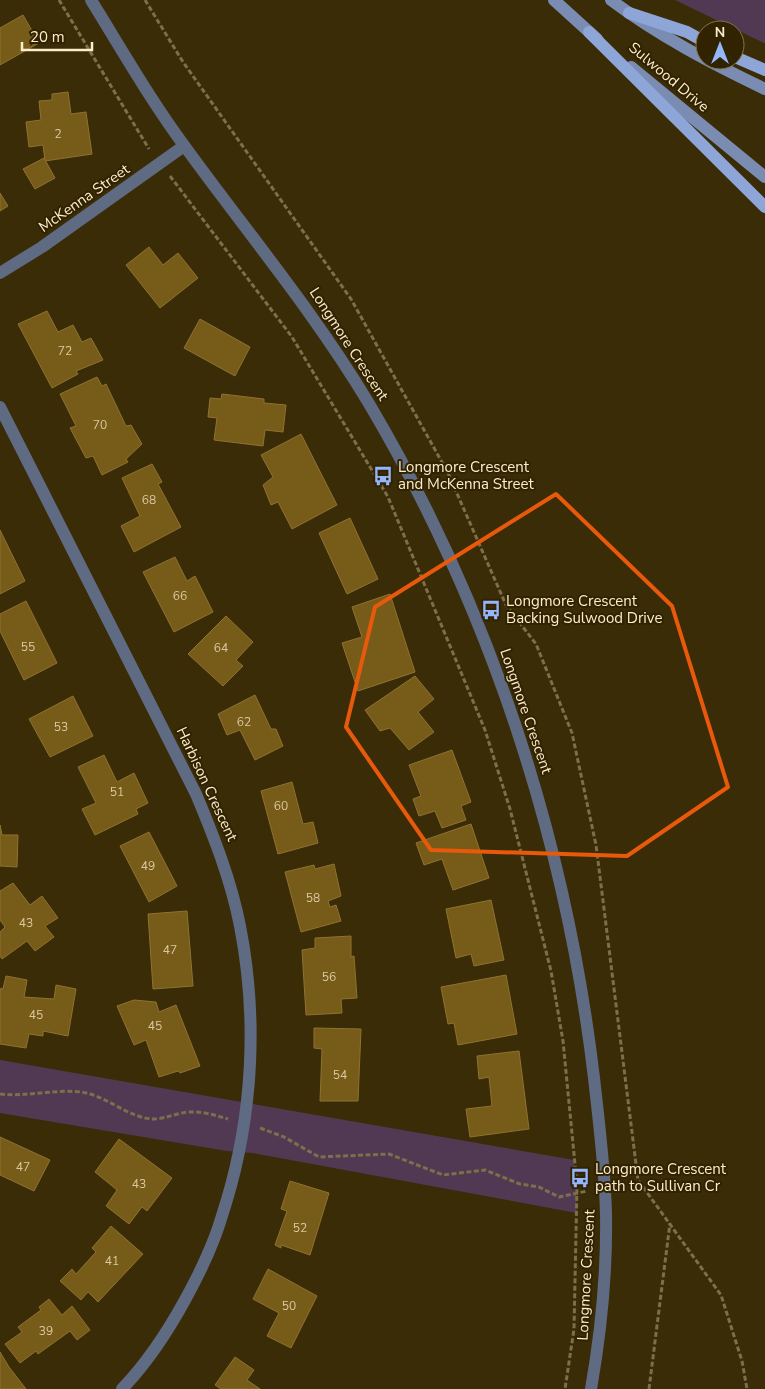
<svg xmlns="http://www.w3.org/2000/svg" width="765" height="1389" viewBox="0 0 765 1389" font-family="'Nunito Sans',sans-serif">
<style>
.green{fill:#523953}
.building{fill:#775b19;stroke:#8f7231}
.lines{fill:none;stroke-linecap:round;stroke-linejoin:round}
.path{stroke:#7d6e4c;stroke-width:3;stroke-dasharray:5 2.5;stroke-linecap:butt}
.minor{stroke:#5f6b83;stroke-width:12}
.secondary{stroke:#7a8cb2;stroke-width:12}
.primary{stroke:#8ea6d7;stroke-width:12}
.marked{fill:none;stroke:#e8590c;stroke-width:4;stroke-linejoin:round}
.labels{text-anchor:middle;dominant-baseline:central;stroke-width:4;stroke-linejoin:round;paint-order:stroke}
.number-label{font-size:12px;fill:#dbc8a0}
.street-label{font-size:15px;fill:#fcedcd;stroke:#312200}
.poi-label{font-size:15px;fill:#fcedcd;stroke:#312200;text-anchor:start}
</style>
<rect width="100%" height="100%" fill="#3b2c08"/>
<!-- green -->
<g class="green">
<polygon points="675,0 765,0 765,43 764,43"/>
<polygon points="0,1060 574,1160 577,1213 253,1153 227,1151 0,1113"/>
</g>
<!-- building -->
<g class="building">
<polygon points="23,15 39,43 0,65 0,28"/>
<polygon points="68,92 71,114 86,112 92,154 45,161 43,145 29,147 26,122 41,120 39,101 52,100 52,94"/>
<polygon points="44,158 55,178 35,189 23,169"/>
<polygon points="0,193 8,206 0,211"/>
<polygon points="149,247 163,265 178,253 198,278 160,308 126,265"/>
<polygon points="47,311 58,332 73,325 82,342 91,338 103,360 76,371 78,374 52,388 18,324"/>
<polygon points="200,319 250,347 235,376 184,348"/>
<polygon points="97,377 102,386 106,384 126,426 131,425 142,444 126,459 128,462 102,475 93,456 86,458 70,428 76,426 60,394"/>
<polygon points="222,394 264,399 264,403 286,405 283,432 265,430 263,446 214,440 217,418 208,417 210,398 221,399"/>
<polygon points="301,434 337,505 292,529 278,502 271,505 263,485 273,477 261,455"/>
<polygon points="152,464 162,482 158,484 181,527 134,552 121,526 140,516 122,478"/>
<polygon points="350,518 378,579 347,594 319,533"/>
<polygon points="0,530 25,581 0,594"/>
<polygon points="175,557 187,581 195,576 213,612 174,632 143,572"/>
<polygon points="390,594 415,672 358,691 342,643 362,637 352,607"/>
<polygon points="26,601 57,663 24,680 0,631 0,614"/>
<polygon points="226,616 253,642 236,660 243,666 223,686 188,654"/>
<polygon points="415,676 434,699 418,712 434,732 409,750 390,728 380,731 365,710"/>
<polygon points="255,695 271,729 276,729 283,746 255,760 240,730 227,735 218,714"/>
<polygon points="73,696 93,736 50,757 29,719"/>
<polygon points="452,750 471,802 461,806 466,820 442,828 435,811 419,816 413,799 421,796 409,765"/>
<polygon points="104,755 117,782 134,773 148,803 136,809 138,814 95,835 82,809 96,803 78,767"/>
<polygon points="292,782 303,824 313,822 318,843 278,854 261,791"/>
<polygon points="471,824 489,878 453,890 442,859 424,865 416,843"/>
<polygon points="0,825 2,835 18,835 17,867 0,866"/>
<polygon points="149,832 177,886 149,902 120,846"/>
<polygon points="334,864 341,896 328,901 330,907 336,905 341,921 301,932 285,872 314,865 315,869"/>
<polygon points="13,883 30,905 42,896 58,918 45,926 54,937 35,951 27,941 2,959 0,956 0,932 5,927 0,920 0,891"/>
<polygon points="491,900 504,960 474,966 471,954 456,958 446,909"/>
<polygon points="187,911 193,986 153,989 148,914"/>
<polygon points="351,936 351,957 354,956 357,998 341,999 342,1013 306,1015 302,950 315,948 315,938"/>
<polygon points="506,975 517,1034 458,1045 454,1023 448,1024 441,987"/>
<polygon points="6,976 27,980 24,997 54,999 56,985 76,989 68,1036 43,1031 43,1036 29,1034 26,1048 0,1044 0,992 1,988 3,989"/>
<polygon points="134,1000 156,1002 159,1012 176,1005 200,1066 180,1073 178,1071 159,1077 146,1040 134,1045 117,1006"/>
<polygon points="314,1028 361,1029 358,1101 320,1101 322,1049 314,1048"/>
<polygon points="519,1051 529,1129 470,1137 466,1109 492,1106 489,1077 479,1079 477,1056"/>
<polygon points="0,1137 50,1160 34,1191 0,1175"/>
<polygon points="119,1139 172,1178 147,1211 142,1207 129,1224 106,1206 117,1190 95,1172"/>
<polygon points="290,1181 329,1193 310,1255 281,1245 281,1248 275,1245 287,1211 281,1209"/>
<polygon points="111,1226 143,1254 98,1302 88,1292 81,1300 60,1281 72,1269 76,1274 96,1252 92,1248"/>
<polygon points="268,1269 317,1296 291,1348 267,1336 279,1313 253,1299"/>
<polygon points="49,1299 62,1315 72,1306 90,1330 77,1340 70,1331 38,1354 36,1351 20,1363 5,1344 22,1332 18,1327 41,1310 39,1307"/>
<polygon points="0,1352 9,1367 26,1389 0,1389"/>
<polygon points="235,1357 254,1370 247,1380 260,1389 221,1389 215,1385"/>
</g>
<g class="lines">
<!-- path -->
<g class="path">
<polyline points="59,0 149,149"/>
<polyline points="145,0 183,62 351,299 448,473 506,605 536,644 572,733 596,845 638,1180 721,1295 742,1361 747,1389"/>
<polyline points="170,176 292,337 388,497 485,730 510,809 551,971 563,1041 577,1185 574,1329 565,1389"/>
<path d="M0,1094C27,1097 54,1089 81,1092C106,1095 128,1118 153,1119C167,1119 180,1111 194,1112C206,1112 217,1116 228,1119"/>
<polyline points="260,1128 284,1137 319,1157 389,1154 443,1175 485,1170 520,1184 539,1187 559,1197 587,1191"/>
<polyline points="649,1389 670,1223"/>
</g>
<!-- minor -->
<g class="minor">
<path d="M91,0C122,50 151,101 186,148C247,232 314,312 368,402C490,607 566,841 594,1078C599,1123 605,1169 606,1214C607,1273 601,1332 591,1389"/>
<polyline points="0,273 42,247 184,146"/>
<path d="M0,407L196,794C214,837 231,880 240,926C258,1018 253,1114 226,1203C222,1215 219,1227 214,1239C206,1260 196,1280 185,1300C168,1331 147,1363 122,1389"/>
</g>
<!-- secondary -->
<g class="secondary">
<polyline points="554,0 597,39"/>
<path d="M611,0C659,36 711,63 765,89"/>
<polyline points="631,67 765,177"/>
</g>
<!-- primary -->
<g class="primary">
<polyline points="629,13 687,32 705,42"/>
<polyline points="589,32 765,207"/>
<polyline points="735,57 765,70"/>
</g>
</g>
<!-- marked area -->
<path class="marked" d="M556,494L672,606L728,787L627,856L431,850L346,727L375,607Z"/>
<!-- icons -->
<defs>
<symbol id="bus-bare" viewBox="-9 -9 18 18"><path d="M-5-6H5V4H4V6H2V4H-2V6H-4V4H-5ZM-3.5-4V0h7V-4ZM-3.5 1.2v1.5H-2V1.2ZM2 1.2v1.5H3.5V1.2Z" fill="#95b6fd" stroke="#312200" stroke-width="2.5" paint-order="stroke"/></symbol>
</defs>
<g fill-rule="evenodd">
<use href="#bus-bare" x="369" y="462" width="28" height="28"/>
<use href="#bus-bare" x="477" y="596" width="28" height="28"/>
<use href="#bus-bare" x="566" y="1164" width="28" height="28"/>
</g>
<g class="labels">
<!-- number labels -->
<g class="number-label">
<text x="58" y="134">2</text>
<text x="65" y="351">72</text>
<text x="100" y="425">70</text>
<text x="149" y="500">68</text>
<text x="180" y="596">66</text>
<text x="28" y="647">55</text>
<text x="221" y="648">64</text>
<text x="244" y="722">62</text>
<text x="61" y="727">53</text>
<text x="117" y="792">51</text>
<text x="281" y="806">60</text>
<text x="148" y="866">49</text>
<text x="313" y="898">58</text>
<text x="26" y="923">43</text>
<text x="170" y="950">47</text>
<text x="329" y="977">56</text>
<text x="36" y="1015">45</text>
<text x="155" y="1026">45</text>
<text x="340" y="1075">54</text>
<text x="23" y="1167">47</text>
<text x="139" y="1184">43</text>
<text x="300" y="1228">52</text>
<text x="112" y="1261">41</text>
<text x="289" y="1306">50</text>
<text x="46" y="1331">39</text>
</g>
<!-- street labels -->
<g class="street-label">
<text transform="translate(669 77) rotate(40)">Sulwood Drive</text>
<text transform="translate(84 198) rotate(-35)">McKenna Street</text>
<text transform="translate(349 344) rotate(57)">Longmore Crescent</text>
<text transform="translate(526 711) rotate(71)">Longmore Crescent</text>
<text transform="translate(207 784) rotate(65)">Harbison Crescent</text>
<text transform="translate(586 1275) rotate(-87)">Longmore Crescent</text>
</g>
<!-- poi labels -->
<g class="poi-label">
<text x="398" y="467">Longmore Crescent<tspan x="398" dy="17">and McKenna Street</tspan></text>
<text x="506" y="601">Longmore Crescent<tspan x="506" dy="17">Backing Sulwood Drive</tspan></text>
<text x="595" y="1169">Longmore Crescent<tspan x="595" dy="17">path to Sullivan Cr</tspan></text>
</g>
</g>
<!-- north arrow -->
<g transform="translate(720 45)"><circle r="24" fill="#312200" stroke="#827352"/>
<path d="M0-4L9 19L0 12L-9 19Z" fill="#95b6fd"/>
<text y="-8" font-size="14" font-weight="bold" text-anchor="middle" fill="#fcedcd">N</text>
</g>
<!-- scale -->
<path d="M22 42v8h70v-8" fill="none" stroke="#fcedcd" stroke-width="2.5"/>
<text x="30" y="42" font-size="15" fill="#fcedcd" stroke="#312200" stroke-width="4" paint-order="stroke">20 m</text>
</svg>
